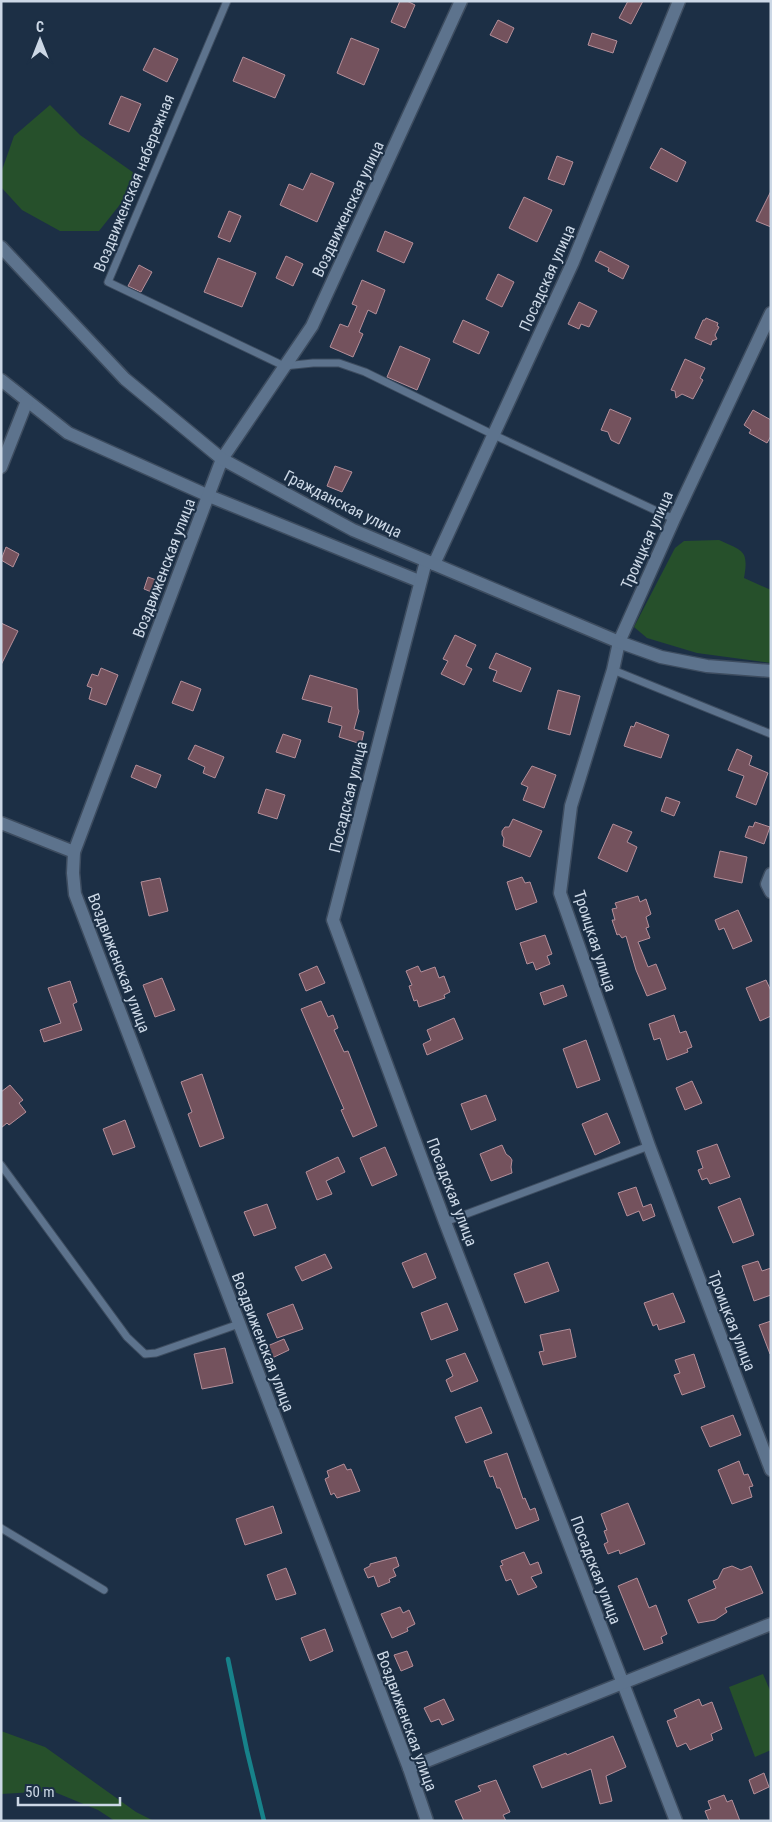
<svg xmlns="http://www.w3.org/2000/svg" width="772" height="1822" viewBox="0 0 772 1822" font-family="'Roboto Condensed',sans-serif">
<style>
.green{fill:#26502b}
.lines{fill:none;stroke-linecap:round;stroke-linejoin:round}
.stream{stroke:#17828a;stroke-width:4.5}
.building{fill:#74525d;stroke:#b48f9a}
.lane-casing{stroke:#3d4c5f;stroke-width:9}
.street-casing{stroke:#3d4c5f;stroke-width:15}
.secondary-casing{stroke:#3d4c5f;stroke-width:15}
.lane{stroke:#5d738d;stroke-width:7}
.street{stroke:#5d738d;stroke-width:12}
.secondary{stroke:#5d738d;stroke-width:12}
.labels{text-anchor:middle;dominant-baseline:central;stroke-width:4;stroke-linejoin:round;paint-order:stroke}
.street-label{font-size:16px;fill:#ccd8e6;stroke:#1c2f45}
</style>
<rect width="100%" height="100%" fill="#1c2f45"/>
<!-- green -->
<g class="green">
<polygon points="50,105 80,135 141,178 99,231 60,231 22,210 1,187 1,173 14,136"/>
<path d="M719,540C743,551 749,550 744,578L771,590V663L697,653L647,638L634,627L675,548L684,541Z"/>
<polygon points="763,1674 771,1693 771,1750 755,1757 729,1687"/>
<polygon points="1,1731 45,1747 136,1812 154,1821 115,1821 98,1810 52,1791 1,1794"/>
</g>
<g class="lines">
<!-- stream -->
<polyline class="stream" points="228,1659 247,1751 264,1821"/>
</g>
<!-- building -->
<g class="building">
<polygon points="400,1 407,1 415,5 405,28 391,22"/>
<polygon points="628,1 643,1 631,24 619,18"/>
<polygon points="498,20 514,28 507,43 490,35"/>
<polygon points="592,33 617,41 613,53 588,45"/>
<polygon points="351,38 379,49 364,85 337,73"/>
<polygon points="154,48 178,59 167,82 143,70"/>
<polygon points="243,57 285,75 275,98 233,81"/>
<polygon points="121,96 141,104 129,132 109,124"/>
<polygon points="661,148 686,162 677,182 650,168"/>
<polygon points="557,156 573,162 564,185 548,179"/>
<polygon points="311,173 334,183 317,222 280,205 289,184 303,190"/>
<polygon points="771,191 771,227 756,221"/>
<polygon points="524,197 552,210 537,242 509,228"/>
<polygon points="229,211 241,216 230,242 218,237"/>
<polygon points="385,231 413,243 404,263 377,251"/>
<polygon points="600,251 629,266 623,279 608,271 609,268 595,261"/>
<polygon points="286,256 303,264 293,286 276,278"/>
<polygon points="218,258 256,273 242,307 204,292"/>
<polygon points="139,265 152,272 141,292 128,286"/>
<polygon points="498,274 514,282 502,307 486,299"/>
<polygon points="362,280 385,290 376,314 368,310 359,332 363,334 353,357 330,347 340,324 348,327 357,306 352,304"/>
<polygon points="579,302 597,311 589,327 581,324 579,329 568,324"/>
<polygon points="706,318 718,323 717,326 719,327 715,335 717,339 712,341 711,345 695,338 703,320 705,320"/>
<polygon points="463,320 489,332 479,354 453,342"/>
<polygon points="400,346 430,359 417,390 387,377"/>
<polygon points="685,359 705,368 700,378 703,380 693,399 682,394 676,398 675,391 671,390"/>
<polygon points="610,409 631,418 619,444 611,440 608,432 601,430"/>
<polygon points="753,410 771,420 771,436 767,443 749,433 751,430 744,425"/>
<polygon points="335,466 352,472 342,492 327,486"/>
<polygon points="6,547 19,554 13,567 1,560"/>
<polygon points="148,577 159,581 154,593 144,589"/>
<polygon points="1,623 18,631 1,665"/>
<polygon points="455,635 476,645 466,666 472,669 464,685 441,674 448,661 443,659"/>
<polygon points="496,653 531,668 521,692 493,681 497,671 489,668"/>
<polygon points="101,668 118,675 106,705 89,699 92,688 87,686 92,674 98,676"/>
<polygon points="310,675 357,689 358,709 359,711 354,729 364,732 361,744 339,737 342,726 328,722 332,707 302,699"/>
<polygon points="181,681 201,689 193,711 172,703"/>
<polygon points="558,690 580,696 570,735 548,729"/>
<polygon points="636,722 669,735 661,758 624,746 631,726 634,727"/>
<polygon points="283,734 301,740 295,758 276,752"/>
<polygon points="195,745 224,757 215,778 203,773 205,767 188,759"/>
<polygon points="737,749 752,756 749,765 768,773 756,805 736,797 744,776 728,770"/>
<polygon points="136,765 161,775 156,788 131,777"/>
<polygon points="532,766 556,775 544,808 523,800 528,787 521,784"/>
<polygon points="266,789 285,795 277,819 258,813"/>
<polygon points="666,797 680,802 674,816 661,811"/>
<polygon points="513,819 542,831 530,857 503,846 504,838 502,835 502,831 505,827 509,827"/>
<polygon points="755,822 770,827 764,844 745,837 749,826 753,827"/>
<polygon points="613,824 632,832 627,842 637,847 627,872 598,858"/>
<polygon points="720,851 747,857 742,883 714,877"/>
<polygon points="522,877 525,883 530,882 537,902 516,910 507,882"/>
<polygon points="160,878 168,911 149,916 141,882"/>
<polygon points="638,896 640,902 646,899 651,914 646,917 649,927 646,928 650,938 638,942 648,967 656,964 666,989 647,996 636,970 626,936 622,938 619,934 617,935 612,920 615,920 612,909 617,908 615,903"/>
<polygon points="738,910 752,941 733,949 724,928 719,930 715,920"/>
<polygon points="545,935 552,954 547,956 550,964 536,970 533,962 527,964 520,943"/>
<polygon points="317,966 325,983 306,991 299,974"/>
<polygon points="418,966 421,972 435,967 439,978 444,976 450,992 444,995 445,998 419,1007 417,1000 414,1001 409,986 412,985 406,971"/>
<polygon points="162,978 175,1010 155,1017 143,985"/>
<polygon points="766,980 771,991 771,1016 760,1021 746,988"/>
<polygon points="70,981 77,1002 73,1004 82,1030 44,1042 40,1030 61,1023 48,988"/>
<polygon points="563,985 567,996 544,1005 540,993"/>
<polygon points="321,1001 328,1017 333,1015 338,1028 334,1030 344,1052 348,1051 377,1126 353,1137 341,1110 344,1109 301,1009"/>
<polygon points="674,1015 680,1033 686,1031 692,1047 687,1049 688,1052 667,1060 660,1038 654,1040 649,1024"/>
<polygon points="454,1018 463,1039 427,1055 423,1044 431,1040 427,1030"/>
<polygon points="586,1040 600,1080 577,1088 563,1049"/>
<polygon points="202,1074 224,1138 200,1147 188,1114 192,1112 181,1082"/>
<polygon points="692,1081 702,1103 685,1110 676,1088"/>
<polygon points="10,1085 23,1100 19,1103 26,1112 9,1125 7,1123 1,1128 1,1092"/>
<polygon points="486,1095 496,1120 471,1130 461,1104"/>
<polygon points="607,1113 620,1143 595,1155 582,1124"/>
<polygon points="125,1120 135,1147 113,1155 103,1129"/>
<polygon points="717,1144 730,1177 710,1184 707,1178 702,1180 698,1170 703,1168 697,1151"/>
<polygon points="502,1145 506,1154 510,1157 512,1160 511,1167 512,1173 491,1181 480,1154"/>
<polygon points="385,1147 397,1175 372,1186 360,1158"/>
<polygon points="338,1157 345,1172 326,1181 332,1194 317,1200 306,1172"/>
<polygon points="636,1187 643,1207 651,1204 655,1216 643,1221 639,1211 627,1216 618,1193"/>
<polygon points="740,1198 754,1235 733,1243 718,1207"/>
<polygon points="267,1204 276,1228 254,1236 244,1212"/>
<polygon points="426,1253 436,1278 413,1288 402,1263"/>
<polygon points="325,1254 332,1268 302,1281 295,1267"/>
<polygon points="758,1261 762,1271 771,1268 771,1295 754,1301 742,1266"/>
<polygon points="548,1262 559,1291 525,1303 514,1274"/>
<polygon points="673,1293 685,1322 659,1330 657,1324 653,1326 644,1303"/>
<polygon points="447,1303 458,1330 431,1340 421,1313"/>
<polygon points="293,1304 303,1329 277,1338 267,1314"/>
<polygon points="771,1321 771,1354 770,1354 759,1325"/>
<polygon points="570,1329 576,1357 543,1365 539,1352 544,1351 540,1335"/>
<polygon points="284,1339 289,1350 270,1359 265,1347"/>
<polygon points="225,1348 233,1383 202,1389 194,1354"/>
<polygon points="465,1353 478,1381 451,1392 446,1380 453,1376 446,1360"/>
<polygon points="694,1354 705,1387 682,1395 674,1375 680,1373 675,1360"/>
<polygon points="481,1407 492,1433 466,1443 455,1417"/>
<polygon points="733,1415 741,1435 710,1447 701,1427"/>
<polygon points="507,1453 523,1499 525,1498 530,1510 535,1508 539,1520 516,1529 500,1488 497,1488 493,1476 490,1477 484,1461"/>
<polygon points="739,1461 744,1475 748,1474 753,1486 749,1487 752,1497 732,1504 718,1470"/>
<polygon points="344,1464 347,1470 351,1469 360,1491 337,1498 334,1493 331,1495 325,1479 329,1477 327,1471"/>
<polygon points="628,1503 645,1544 620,1554 619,1550 608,1554 604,1544 608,1542 604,1531 607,1530 601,1514"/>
<polygon points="273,1506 282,1533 245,1545 236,1519"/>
<polygon points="524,1552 530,1565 538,1562 542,1573 531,1577 537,1587 518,1595 511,1579 506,1581 500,1566 503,1565 501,1561"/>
<polygon points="396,1557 399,1566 393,1569 396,1576 389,1579 390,1582 378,1587 374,1576 368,1578 364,1569 370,1566 370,1564"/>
<polygon points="732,1566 741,1570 751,1566 763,1593 725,1608 727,1612 715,1620 698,1623 688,1600 716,1588 713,1581 718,1579 723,1569"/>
<polygon points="286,1568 296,1594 276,1600 267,1575"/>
<polygon points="637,1578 649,1608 656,1605 667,1634 661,1637 663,1643 644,1650 618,1586"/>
<polygon points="400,1607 403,1613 409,1610 415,1624 407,1628 408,1631 392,1638 381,1614"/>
<polygon points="325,1629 333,1651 310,1661 301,1638"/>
<polygon points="407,1651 413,1666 401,1671 394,1655"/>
<polygon points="444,1699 454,1720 442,1725 439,1719 431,1722 424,1708"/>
<polygon points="699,1699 702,1706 712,1702 722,1729 711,1734 713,1740 690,1750 686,1743 677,1747 667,1721 677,1717 674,1710"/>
<polygon points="613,1736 626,1767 606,1776 612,1801 600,1804 591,1769 542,1788 533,1766 566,1753 567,1755"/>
<polygon points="764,1773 769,1787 754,1794 749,1780"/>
<polygon points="496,1780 510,1812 503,1815 506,1821 464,1821 455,1801 481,1791 478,1786"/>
<polygon points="724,1795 727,1802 732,1800 740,1821 709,1821 705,1811 711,1809 708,1801"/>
</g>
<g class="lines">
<defs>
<g id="lane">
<polyline points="227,1 108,282 284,366 313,363 339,363 365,372 494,435 674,519"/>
<polyline points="613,670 771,734"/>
<polyline points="1,1165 127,1337 145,1354 156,1353 239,1324"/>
<polyline points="445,1222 649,1146"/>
<polyline points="1,1528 104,1590"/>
</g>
<g id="street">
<polyline points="771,313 674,519 619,642 613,670 571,806 560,893 649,1146 771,1470"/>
<polyline points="1,380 68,433 209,496 419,581"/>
<polyline points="1,467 27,401"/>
<polyline points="426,561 333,920 445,1222 676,1821"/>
<polyline points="434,564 573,262 679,1"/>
<polyline points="1,823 74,852"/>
<polyline points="771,874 767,884 771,892"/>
<polyline points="409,1768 771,1624"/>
<polyline points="427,1821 409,1768 75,894 73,873 74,852 222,459 312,326 461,1"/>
</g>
<polyline id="secondary" points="1,247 125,379 222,459 353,530 619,642 661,657 707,666 771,671"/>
</defs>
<!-- lane casing -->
<use href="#lane" class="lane-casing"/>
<!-- street casing -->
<use href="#street" class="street-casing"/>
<!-- secondary casing -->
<use href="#secondary" class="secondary-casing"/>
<!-- lane -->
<use href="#lane" class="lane"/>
<!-- street -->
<use href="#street" class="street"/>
<!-- secondary -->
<use href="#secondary" class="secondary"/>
</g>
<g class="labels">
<!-- street labels -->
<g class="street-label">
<text transform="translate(134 183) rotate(-68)">Воздвиженская набережная</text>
<text transform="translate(348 209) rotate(-65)">Воздвиженская улица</text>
<text transform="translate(547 278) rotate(-66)">Посадская улица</text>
<text transform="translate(343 504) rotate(27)">Гражданская улица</text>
<text transform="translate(647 540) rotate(-66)">Троицкая улица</text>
<text transform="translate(164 568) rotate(-69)">Воздвиженская улица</text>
<text transform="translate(348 797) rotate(-76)">Посадская улица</text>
<text transform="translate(595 941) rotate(72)">Троицкая улица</text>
<text transform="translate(119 963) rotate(69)">Воздвиженская улица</text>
<text transform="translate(452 1192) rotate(69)">Посадская улица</text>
<text transform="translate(732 1321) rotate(69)">Троицкая улица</text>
<text transform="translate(263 1342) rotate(69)">Воздвиженская улица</text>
<text transform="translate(596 1570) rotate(69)">Посадская улица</text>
<text transform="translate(407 1721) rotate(70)">Воздвиженская улица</text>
</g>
</g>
<!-- border -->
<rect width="772" height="1822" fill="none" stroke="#ccd8e6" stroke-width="5"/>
<!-- north arrow -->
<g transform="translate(40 40)" stroke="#1c2f45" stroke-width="4" paint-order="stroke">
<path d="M0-4L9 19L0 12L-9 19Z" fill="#ccd8e6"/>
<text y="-8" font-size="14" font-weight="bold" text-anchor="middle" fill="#ccd8e6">С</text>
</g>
<!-- scale -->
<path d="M18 1797v8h102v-8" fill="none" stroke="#ccd8e6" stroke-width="2.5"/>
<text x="25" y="1797" font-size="15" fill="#ccd8e6" stroke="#1c2f45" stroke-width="4" paint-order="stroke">50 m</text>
</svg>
